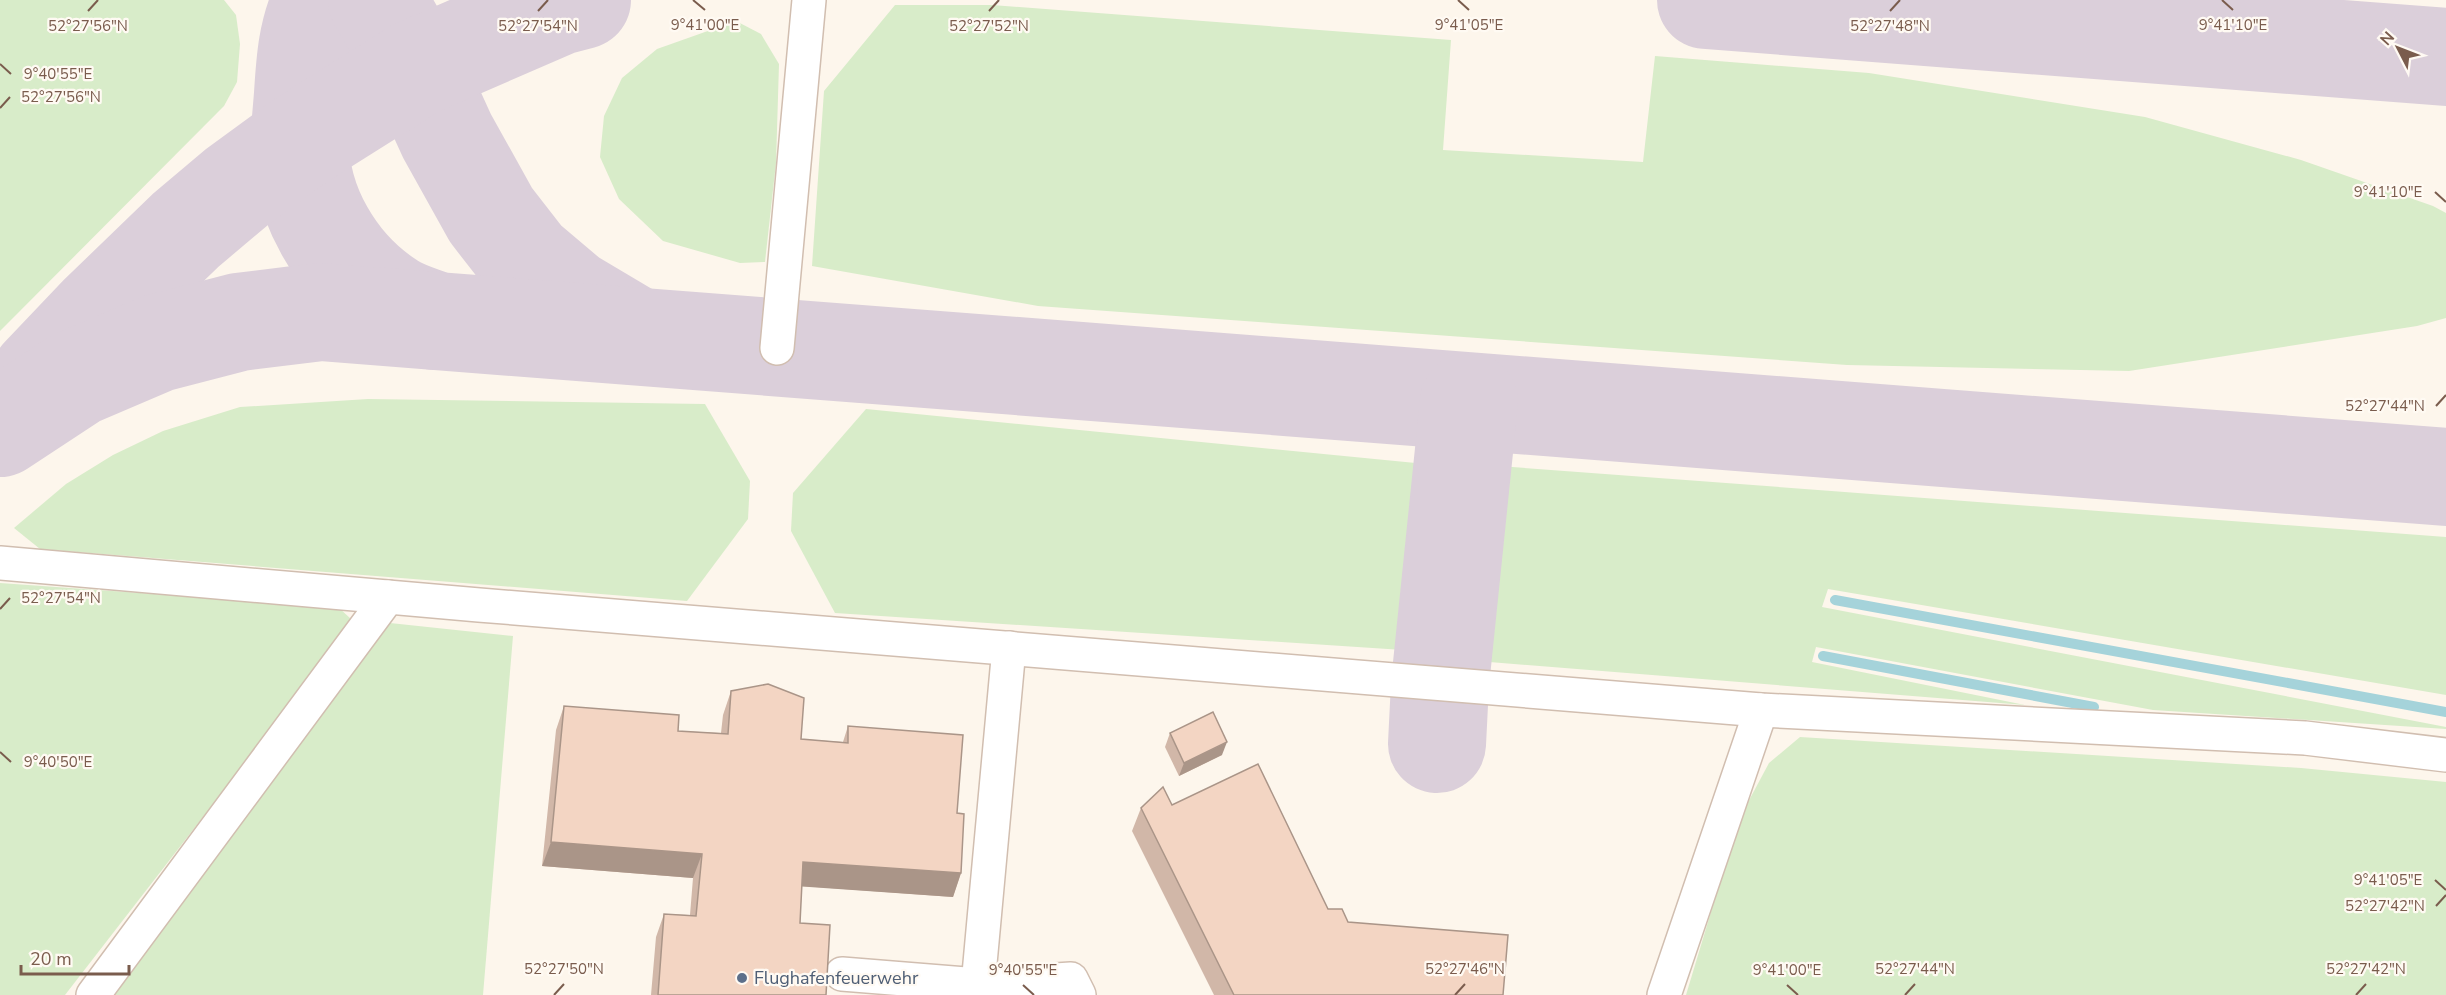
<svg xmlns="http://www.w3.org/2000/svg" width="2446" height="995" viewBox="0 0 2446 995" font-family="'Nunito Sans',sans-serif">
<style>
.green{fill:#d8ecc9}
.lines{fill:none;stroke-linecap:round;stroke-linejoin:round}
.stream{stroke:#a5d3da;stroke-width:10}
.taxiway{stroke:#dbcfda;stroke-width:98}
.minor-casing{stroke:#d1beb0;stroke-width:36}
.minor{stroke:#fff;stroke-width:33}
.wall{fill:#d1b7a8}
.shaded-wall{fill:#aa9588}
.building{fill:#f3d5c3;stroke:#aa9588;stroke-width:1.5}
.ticks{fill:none;stroke:#7a5c4d;stroke-width:2}
.service-dot{fill:#5c6f8a;stroke:#fffaf3;stroke-width:2}
.labels{text-anchor:middle;dominant-baseline:central;stroke-width:4.5;stroke-linejoin:round;paint-order:stroke}
.service-label{font-size:18px;fill:#4e5e75;stroke:#fffaf3;text-anchor:start}
.ticks-label{font-size:15px;text-anchor:middle;fill:#7a5c4d;stroke:#fffaf3;stroke-width:4.5;stroke-linejoin:round;paint-order:stroke}
</style>
<rect width="100%" height="100%" fill="#fdf6ec"/>
<!-- green -->
<g class="green">
<polygon points="0,0 224,0 236,15 240,44 237,82 224,106 0,331"/>
<polygon points="895,5 992,5 1451,40 1443,150 1643,162 1655,56 1869,73 2145,117 2301,160 2433,206 2446,213 2446,318 2417,326 2129,371 1847,365 1038,306 812,266 824,91"/>
<polygon points="736,21 761,34 779,64 776,163 765,262 740,263 663,241 619,199 600,157 604,116 622,78 657,49"/>
<polygon points="368,399 705,404 750,481 748,519 687,601 40,549 14,528 66,484 113,455 163,431 240,407"/>
<polygon points="866,409 1436,465 1415,637 1403,650 835,613 791,531 793,493"/>
<polygon points="1485,465 2446,537 2446,695 1828,589 1822,607 2446,727 2446,729 2153,710 1816,647 1812,662 2025,705 1465,660"/>
<polygon points="0,583 338,607 351,619 344,635 65,995 0,995"/>
<polygon points="390,623 513,636 483,995 112,995"/>
<polygon points="1800,737 2301,768 2446,782 2446,995 1686,995 1739,819 1769,763"/>
</g>
<g class="lines">
<!-- stream -->
<g class="stream">
<polyline points="1835,600 2446,712"/>
<polyline points="1823,656 2094,707"/>
</g>
<!-- taxiway -->
<g class="taxiway">
<path d="M322,0C307,29 305,62 303,94C302,109 300,124 300,139C299,203 337,267 390,301C403,310 421,315 436,321"/>
<polyline points="377,0 416,68 447,136 491,215 526,260 571,298 635,336"/>
<polyline points="1706,0 2446,57"/>
<polyline points="40,376 98,315 186,230 237,187 300,141 416,68 559,6 582,0"/>
<polyline points="0,428 76,378 158,343 239,322 320,312 2446,477"/>
<polyline points="1437,744 1440,684 1469,402"/>
</g>
<defs>
<g id="minor">
<polyline points="777,348 809,0"/>
<polyline points="0,563 479,605 1761,710 2305,738 2446,755"/>
<polyline points="842,974 978,985 1009,648"/>
<polyline points="978,985 1071,979 1079,995"/>
<polyline points="93,995 388,597"/>
<polyline points="1664,995 1761,710"/>
</g>
</defs>
<!-- minor casing -->
<use href="#minor" class="minor-casing"/>
<!-- minor -->
<use href="#minor" class="minor"/>
</g>
<!-- wall -->
<g class="wall">
<polygon points="731,691 801,739 843,742 848,726 957,813 961,873 953,897 802,886 800,923 826,995 651,995 656,937 664,914 690,915 693,878 542,866 556,730 564,706 678,731 721,733 723,715"/>
<polygon points="1170,733 1222,755 1179,776 1165,747"/>
<polygon points="1172,805 1348,922 1503,995 1214,995 1132,831 1141,808"/>
</g>
<!-- shaded-wall -->
<g class="shaded-wall">
<polygon points="1227,742 1222,755 1179,776 1184,763"/>
<polygon points="551,842 702,854 693,878 542,866"/>
<polygon points="803,862 961,873 953,897 795,886"/>
</g>
<!-- building -->
<g class="building">
<polygon points="768,684 804,698 801,739 848,743 848,726 963,735 957,813 964,814 961,873 803,862 800,923 830,925 826,995 658,995 664,914 696,916 702,854 551,842 564,706 679,715 678,731 728,734 731,691"/>
<polygon points="1213,712 1227,742 1184,763 1170,733"/>
<polygon points="1258,764 1328,909 1342,909 1348,922 1508,935 1503,995 1234,995 1141,808 1163,787 1172,805"/>
</g>
<!-- ticks -->
<path class="ticks" d="M693,0L705,10M1458,0L1469,10M2222,0L2233,10M88,11L98,0M538,11L548,0M989,11L999,0M1890,11L1900,0M0,64L11,74M0,108L10,97M2435,192L2446,202M2436,406L2446,395M0,609L10,598M0,752L11,762M2435,880L2446,890M2436,906L2446,895M1023,985L1034,995M1787,985L1798,995M554,995L564,984M1455,995L1465,984M1905,995L1915,984M2356,995L2366,984"/>
<!-- markers -->
<circle class="service-dot" cx="742" cy="978" r="6"/>
<g class="labels">
<!-- service labels -->
<g class="service-label">
<text x="754" y="978">Flughafenfeuerwehr</text>
</g>
</g>
<g class="ticks-label">
<text x="705" y="30">9°41'00"E</text>
<text x="1469" y="30">9°41'05"E</text>
<text x="2233" y="30">9°41'10"E</text>
<text x="88" y="31">52°27'56"N</text>
<text x="989" y="31">52°27'52"N</text>
<text x="1890" y="31">52°27'48"N</text>
<text x="538" y="31">52°27'54"N</text>
<text x="58" y="79">9°40'55"E</text>
<text x="61" y="102">52°27'56"N</text>
<text x="2388" y="197">9°41'10"E</text>
<text x="2385" y="411">52°27'44"N</text>
<text x="61" y="603">52°27'54"N</text>
<text x="58" y="767">9°40'50"E</text>
<text x="2388" y="885">9°41'05"E</text>
<text x="2385" y="911">52°27'42"N</text>
<text x="564" y="974">52°27'50"N</text>
<text x="1465" y="974">52°27'46"N</text>
<text x="1915" y="974">52°27'44"N</text>
<text x="2366" y="974">52°27'42"N</text>
<text x="1023" y="975">9°40'55"E</text>
<text x="1787" y="975">9°41'00"E</text>
</g>
<!-- north arrow -->
<g transform="translate(2398 48) rotate(312)" stroke="#fffaf3" stroke-width="4.5" paint-order="stroke">
<path d="M0-4.5L10 22L0 15L-10 22Z" fill="#7a5c4d"/>
<text y="-9" font-size="16" font-weight="bold" text-anchor="middle" fill="#7a5c4d">N</text>
</g>
<!-- scale -->
<path d="M21 965v9h108v-9" fill="none" stroke="#7a5c4d" stroke-width="3"/>
<text x="30" y="965" font-size="18" fill="#7a5c4d" stroke="#fffaf3" stroke-width="4.5" paint-order="stroke">20 m</text>
</svg>
